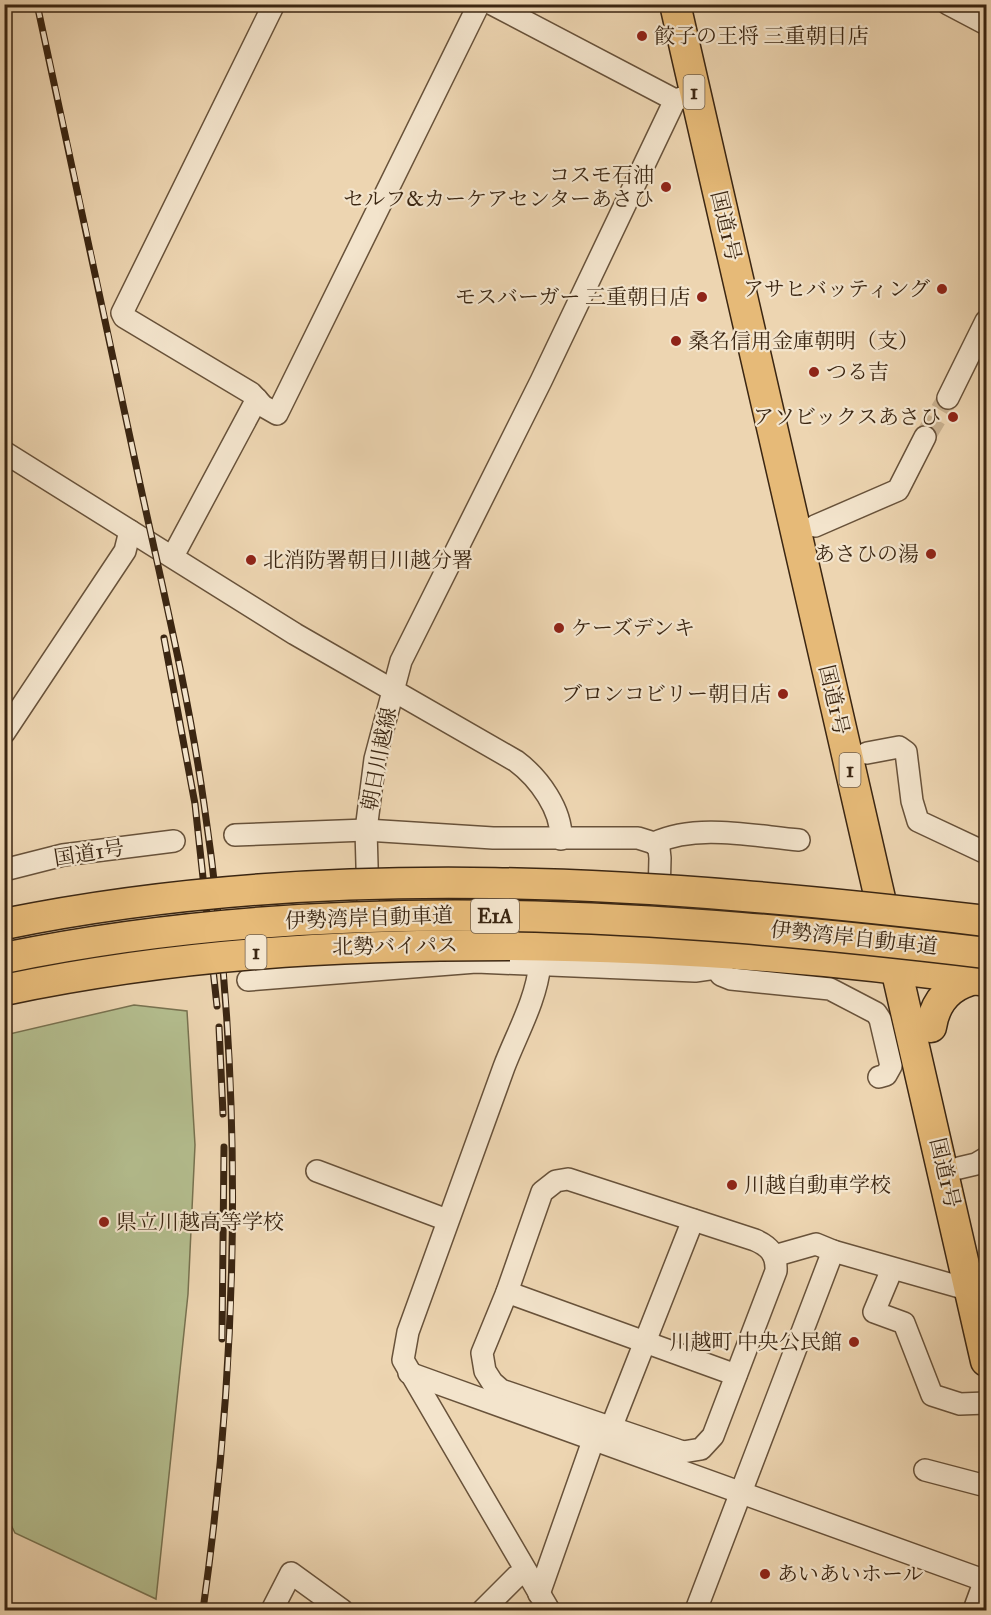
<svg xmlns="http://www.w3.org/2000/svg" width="991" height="1615" viewBox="0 0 991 1615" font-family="'IM FELL Great Primer','Noto Serif JP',serif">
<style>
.green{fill:#b4be8f;stroke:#787250;stroke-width:1.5}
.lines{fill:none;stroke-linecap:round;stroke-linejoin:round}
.stream{stroke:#737e70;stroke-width:4.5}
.minor-tunnel{stroke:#c9b291;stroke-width:21;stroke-dasharray:21 10;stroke-linecap:butt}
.minor-casing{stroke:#68523a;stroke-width:24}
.highway-casing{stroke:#3b2612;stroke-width:33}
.minor{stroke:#f3e4cc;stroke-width:21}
.highway{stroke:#e6ba78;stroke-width:30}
.rail-casing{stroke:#3b2612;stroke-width:7}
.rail{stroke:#f3e4cc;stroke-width:4.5;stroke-dasharray:14;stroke-linecap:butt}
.highway-bridge-casing{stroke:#3b2612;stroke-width:33;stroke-linecap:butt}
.highway-bridge{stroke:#e6ba78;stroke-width:30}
.poi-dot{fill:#8f2418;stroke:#f3e4cc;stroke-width:2}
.labels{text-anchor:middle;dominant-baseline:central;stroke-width:4.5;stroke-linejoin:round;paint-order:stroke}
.shield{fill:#f3e4cc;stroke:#725f4a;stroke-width:1.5}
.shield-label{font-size:20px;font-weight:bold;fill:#3b2612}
.poi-label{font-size:21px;fill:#3b2612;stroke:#f3e4cc;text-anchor:start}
.street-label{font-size:21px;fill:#3b2612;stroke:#f3e4cc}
</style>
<rect width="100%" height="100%" fill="#edd5b1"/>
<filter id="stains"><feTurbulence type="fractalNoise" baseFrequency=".00333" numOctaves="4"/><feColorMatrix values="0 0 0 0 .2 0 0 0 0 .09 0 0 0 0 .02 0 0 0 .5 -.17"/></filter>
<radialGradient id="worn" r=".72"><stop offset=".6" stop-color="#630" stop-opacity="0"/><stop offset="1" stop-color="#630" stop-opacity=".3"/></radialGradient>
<!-- green -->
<polygon class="green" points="134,1005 187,1011 195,1145 188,1294 156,1599 15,1533 11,1525 4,1442 5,1035"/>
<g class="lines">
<!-- stream -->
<polyline class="stream" points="981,1174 986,1176"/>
<!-- minor-tunnel -->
<polyline class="minor-tunnel" points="925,437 948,398"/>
<defs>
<g id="minor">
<polyline points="274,4 122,313 124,317 251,393 263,406 277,414 479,4"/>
<polyline points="492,4 675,100 688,96"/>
<polyline points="948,4 986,24"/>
<polyline points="948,398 986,321"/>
<path d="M4,452L295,634L516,761C539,778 562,810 561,839"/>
<polyline points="815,526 898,490 925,437"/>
<polyline points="173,556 257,399"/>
<polyline points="4,733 125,551 130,531"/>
<polyline points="867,753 899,747 906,752 912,801 918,821 986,853"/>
<path d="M235,835L366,830L493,838H638L654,843C697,823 753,836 799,840"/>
<polyline points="654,843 659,849 660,858 658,936"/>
<polyline points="4,870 63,855 174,841"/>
<path d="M540,964C536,1001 517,1033 504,1067L408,1332L403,1360L549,1610"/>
<polyline points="716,968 721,975 731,979 830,989 876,1013 880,1019 891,1066 886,1075 879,1077"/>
<polyline points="370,969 366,830 375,759 401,661 541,381 675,100"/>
<polyline points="248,980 476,962 695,971 716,968 722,953"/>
<polyline points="959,1168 976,1164 986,1158"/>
<polyline points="317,1171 447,1220"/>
<path d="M568,1179L755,1240C769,1246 777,1254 776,1271L713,1436L701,1449L683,1452L501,1390L492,1382L485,1371L482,1353L507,1292L542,1192L556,1181Z"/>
<polyline points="774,1256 816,1244 833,1251"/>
<polyline points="892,1269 874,1312 904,1323 932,1395 960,1404 986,1403"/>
<polyline points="507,1292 736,1375"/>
<polyline points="409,1373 986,1581"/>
<polyline points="611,1428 693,1220"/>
<polyline points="925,1470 986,1486"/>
<polyline points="539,1594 594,1438"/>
<polyline points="272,1610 291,1573 342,1610"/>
<polyline points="483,1610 516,1577 526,1572"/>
<polyline points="696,1610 833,1251 970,1290"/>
<polyline points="974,1610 985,1580"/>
</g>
<g id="highway">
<polyline points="675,4 986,1361"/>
<path d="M510,945C669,947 829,957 986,981"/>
<path d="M931,1027C935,1001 950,984 976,979"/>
</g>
</defs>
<!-- minor casing -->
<use href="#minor" class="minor-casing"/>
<!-- highway casing -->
<use href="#highway" class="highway-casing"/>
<!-- minor -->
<use href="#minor" class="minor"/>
<!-- highway -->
<use href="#highway" class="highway"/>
<defs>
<g id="rail">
<path d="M37,4C72,164 106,324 140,484C163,590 189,697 204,804C244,1075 241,1340 203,1610"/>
<polyline points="164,638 195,804 217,1006"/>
<polyline points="219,1027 223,1114"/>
<polyline points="222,1339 224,1147"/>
</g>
</defs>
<!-- rail casing -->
<use href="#rail" class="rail-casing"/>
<!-- rail -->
<use href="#rail" class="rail"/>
<defs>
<g id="highway-bridge">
<path d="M4,924C328,858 661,882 986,921"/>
<path d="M4,958C329,891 660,914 986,953"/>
<path d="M4,990C176,954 335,945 510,945"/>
</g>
</defs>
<!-- highway-bridge casing -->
<use href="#highway-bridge" class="highway-bridge-casing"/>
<!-- highway-bridge -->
<use href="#highway-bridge" class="highway-bridge"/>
</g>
<!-- markers -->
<g class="poi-dot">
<circle cx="642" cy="36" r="6"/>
<circle cx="666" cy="187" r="6"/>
<circle cx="942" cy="289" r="6"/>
<circle cx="702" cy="297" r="6"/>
<circle cx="676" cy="341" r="6"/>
<circle cx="814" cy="372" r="6"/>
<circle cx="953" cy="417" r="6"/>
<circle cx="931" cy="554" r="6"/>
<circle cx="251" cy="560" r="6"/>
<circle cx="559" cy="628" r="6"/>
<circle cx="783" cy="694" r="6"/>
<circle cx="732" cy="1185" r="6"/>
<circle cx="104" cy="1222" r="6"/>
<circle cx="854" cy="1342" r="6"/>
<circle cx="765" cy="1574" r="6"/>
</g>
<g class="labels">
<!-- shield labels -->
<g class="shield">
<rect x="683.5" y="75" width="21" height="34" rx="4.5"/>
<rect x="839.5" y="753" width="21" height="34" rx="4.5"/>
<rect x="471" y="899" width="48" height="34" rx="4.5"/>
<rect x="245.5" y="935" width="21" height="34" rx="4.5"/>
</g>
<g class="shield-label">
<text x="694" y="92">1</text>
<text x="850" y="770">1</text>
<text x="495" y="916">E1A</text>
<text x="256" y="952">1</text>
</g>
<!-- poi labels -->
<g class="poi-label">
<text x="654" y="36">餃子の王将 三重朝日店</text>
<text x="654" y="175" text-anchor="end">コスモ石油<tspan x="654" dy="24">セルフ&amp;カーケアセンターあさひ</tspan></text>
<text x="930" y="289" text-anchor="end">アサヒバッティング</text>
<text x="690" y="297" text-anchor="end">モスバーガー 三重朝日店</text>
<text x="688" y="341">桑名信用金庫朝明（支）</text>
<text x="826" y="372">つる吉</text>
<text x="941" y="417" text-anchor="end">アソビックスあさひ</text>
<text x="919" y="554" text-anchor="end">あさひの湯</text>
<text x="263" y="560">北消防署朝日川越分署</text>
<text x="571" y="628">ケーズデンキ</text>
<text x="771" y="694" text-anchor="end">ブロンコビリー朝日店</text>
<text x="744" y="1185">川越自動車学校</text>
<text x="116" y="1222">県立川越高等学校</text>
<text x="842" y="1342" text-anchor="end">川越町 中央公民館</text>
<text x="777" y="1574">あいあいホール</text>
</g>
<!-- street labels -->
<g class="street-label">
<text transform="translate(726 226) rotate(77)">国道1号</text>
<text transform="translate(834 700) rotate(77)">国道1号</text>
<text transform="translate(379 759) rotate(-79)">朝日川越線</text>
<text transform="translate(89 853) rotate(-9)">国道1号</text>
<text transform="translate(369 918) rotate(-2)">伊勢湾岸自動車道</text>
<text transform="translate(854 938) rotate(6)">伊勢湾岸自動車道</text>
<text transform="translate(395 946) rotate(-1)">北勢バイパス</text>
<text transform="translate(945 1173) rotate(77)">国道1号</text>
</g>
</g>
<!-- margin -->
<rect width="991" height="1615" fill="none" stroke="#edd5b1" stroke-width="24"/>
<rect x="6" y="6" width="979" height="1603" fill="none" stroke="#3b2612" stroke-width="3"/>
<rect x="12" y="12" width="967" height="1591" fill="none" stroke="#3b2612" stroke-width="1.5"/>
<rect width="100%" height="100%" filter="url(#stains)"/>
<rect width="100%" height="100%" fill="url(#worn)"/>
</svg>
